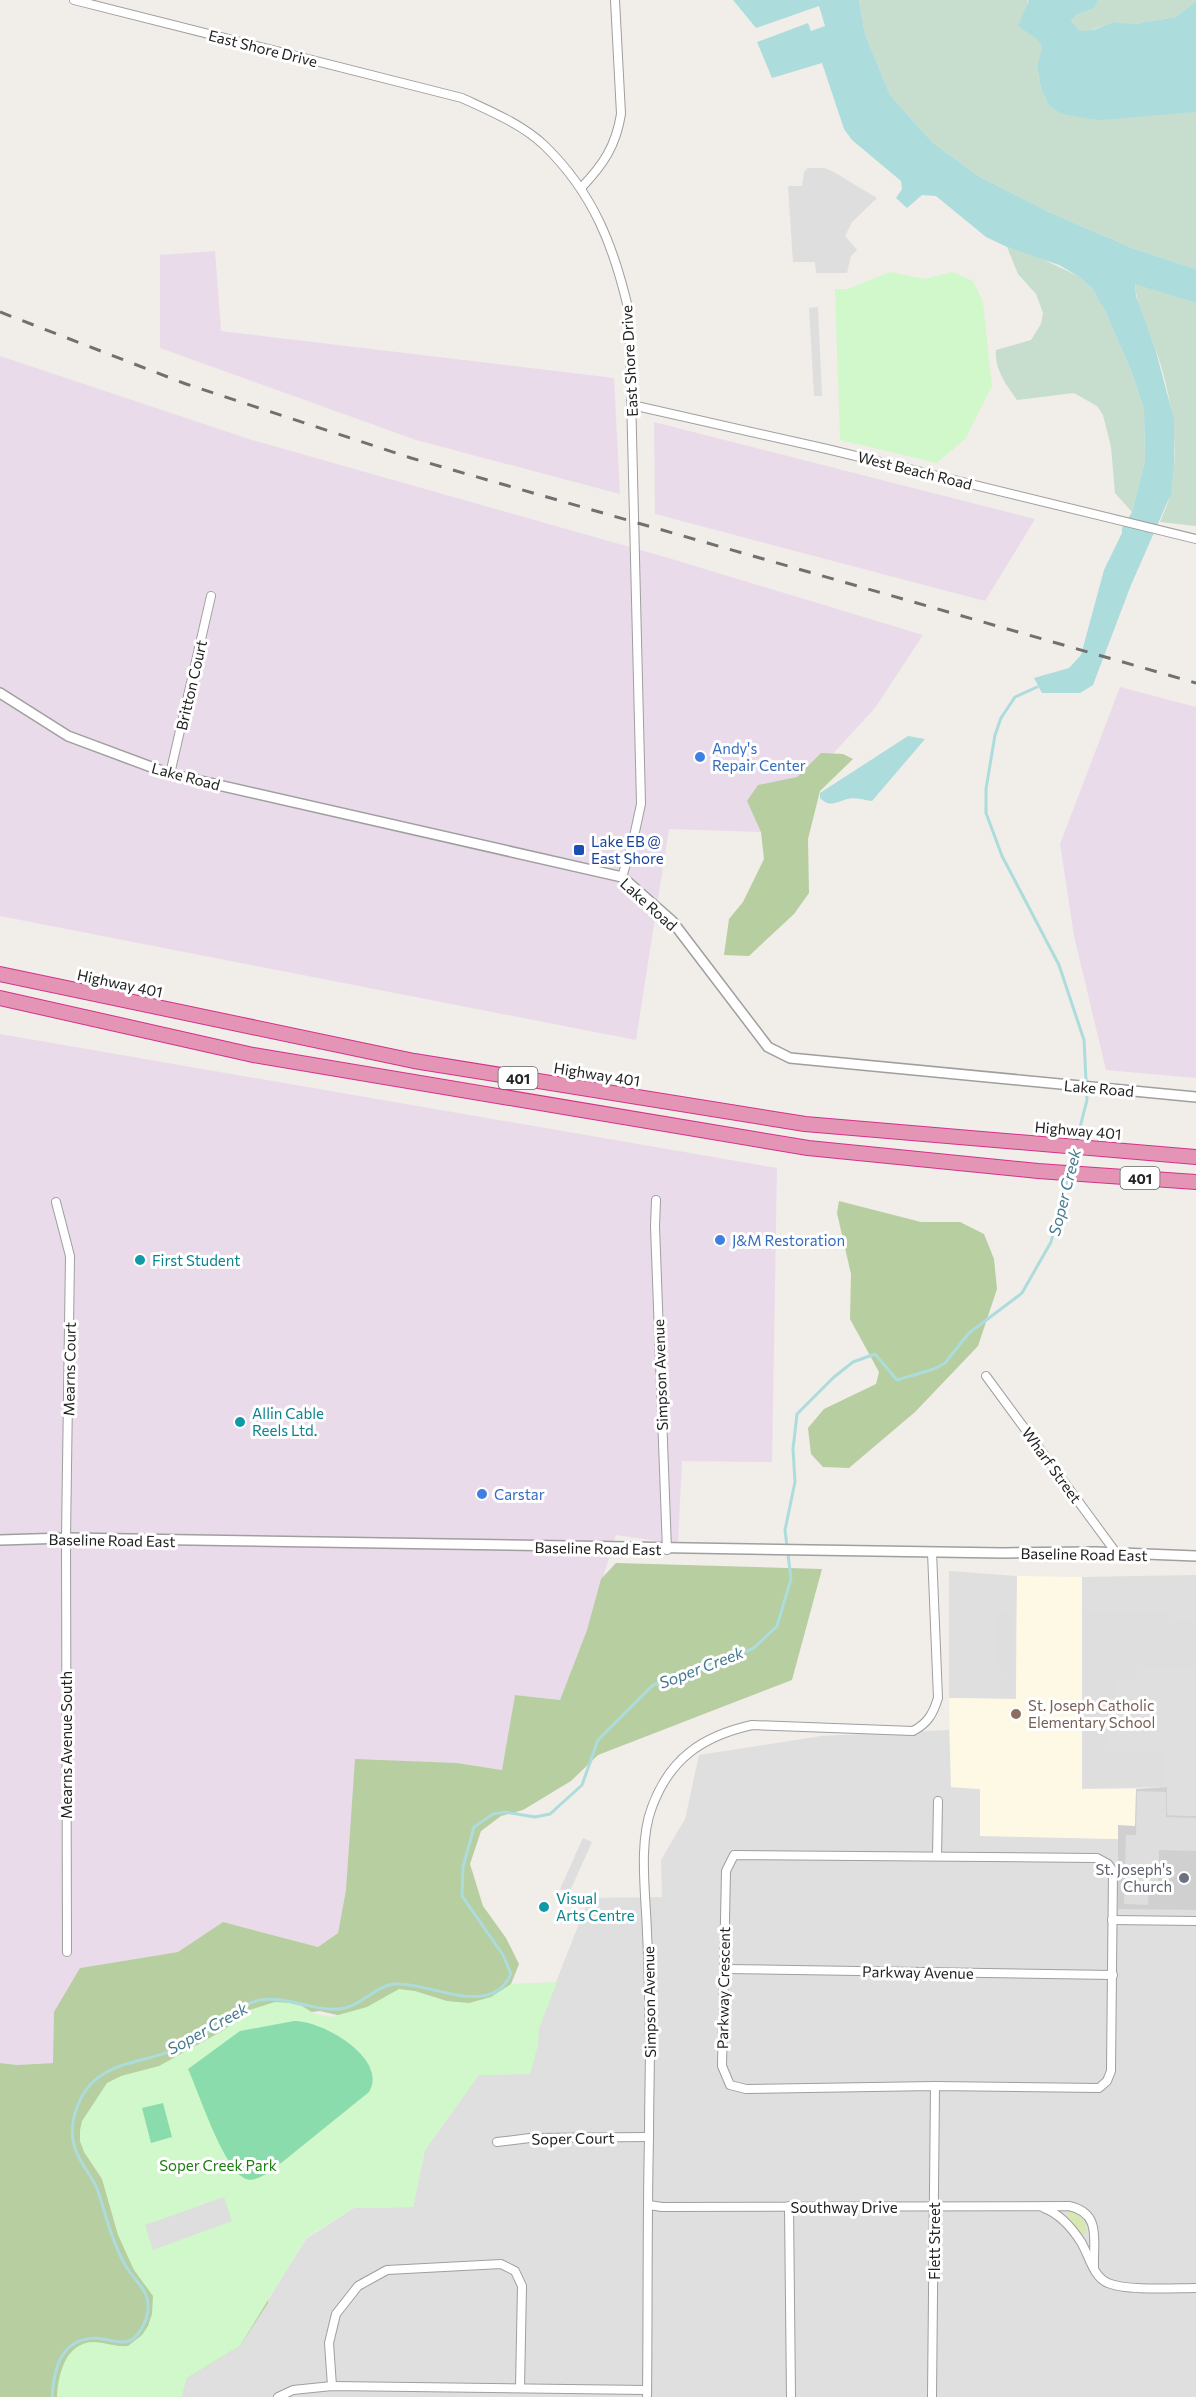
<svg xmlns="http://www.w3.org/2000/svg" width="1196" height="2397" viewBox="0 0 1196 2397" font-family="Commissioner,sans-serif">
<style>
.residential{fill:#e0dfdf}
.industrial{fill:#eadbea}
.education{fill:#fef9e5}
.religious{fill:#d0d0d0}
.grass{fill:#d8e8b2}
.forest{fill:#b7cea0}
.wetland{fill:#c7dece}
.park{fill:#d0f8ca}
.pitch{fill:#8bdcac}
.parking{fill:#dedede}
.water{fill:#acdcdc}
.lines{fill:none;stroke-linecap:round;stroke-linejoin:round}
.stream{stroke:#acdcdc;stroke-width:3}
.minor-casing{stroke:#9f9f9f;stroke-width:10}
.tertiary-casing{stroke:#9f9f9f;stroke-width:12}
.motorway-casing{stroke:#d4318b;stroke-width:16}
.minor{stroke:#fff;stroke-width:8}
.tertiary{stroke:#fff;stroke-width:9}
.motorway{stroke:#e495b5;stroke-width:14}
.rail{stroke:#707070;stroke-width:3;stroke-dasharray:12 12;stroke-linecap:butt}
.shop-dot{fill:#3f7fe0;stroke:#fff;stroke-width:2}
.transit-dot{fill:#1a4fb4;stroke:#fff;stroke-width:2}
.culture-dot{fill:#0f9aa8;stroke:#fff;stroke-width:2}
.education-dot{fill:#8d6e63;stroke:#fff;stroke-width:2}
.worship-dot{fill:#6b7280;stroke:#fff;stroke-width:2}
.labels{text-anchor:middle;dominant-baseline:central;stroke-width:6;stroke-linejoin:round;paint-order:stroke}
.shield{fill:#fff;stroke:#646464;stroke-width:1.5}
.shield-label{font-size:14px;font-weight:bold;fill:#222}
.street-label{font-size:15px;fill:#222;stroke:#fff}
.shop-label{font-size:15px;fill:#366cbe;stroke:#fff;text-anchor:start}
.transit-label{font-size:15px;fill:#164399;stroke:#fff;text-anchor:start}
.culture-label{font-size:15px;fill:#0d838f;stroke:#fff;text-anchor:start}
.education-label{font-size:15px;fill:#785e54;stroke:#fff;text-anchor:start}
.worship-label{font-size:15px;fill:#5b616d;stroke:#fff;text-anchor:end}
.park-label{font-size:15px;fill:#1f7e11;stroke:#fff}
.water-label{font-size:16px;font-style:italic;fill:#44798f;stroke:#fff}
</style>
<rect width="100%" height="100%" fill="#f1ede9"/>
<!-- residential -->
<g class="residential">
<polygon points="949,1571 1017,1576 1016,1699 949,1698"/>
<polygon points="1196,1575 1196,1816 1167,1815 1167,1787 1082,1789 1082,1577"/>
<polygon points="949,1730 951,1787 980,1789 981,1836 1118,1839 1118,1908 1196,1910 1196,2397 182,2397 187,2378 240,2345 306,2239 354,2208 413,2207 425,2150 479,2074 538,2045 538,2028 589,1898 662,1897 661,1860 685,1819 699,1755 821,1736"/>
</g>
<!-- industrial -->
<g class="industrial">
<polygon points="215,251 221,331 614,378 620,494 416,440 160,348 160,255"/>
<polygon points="0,356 252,440 665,557 923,635 875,708 761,832 669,829 636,1040 0,916"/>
<polygon points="654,422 1035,519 985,601 655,514"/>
<polygon points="1120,687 1196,707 1196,1078 1106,1070 1074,936 1060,844"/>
<polygon points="0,1034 777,1168 772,1462 682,1461 678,1544 616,1535 587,1630 560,1700 515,1695 503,1770 457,1763 346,1890 338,1933 318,1947 223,1922 178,1952 80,1968 53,2063 17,2065 0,2063"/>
</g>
<!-- education -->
<polygon class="education" points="1017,1576 1082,1577 1082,1789 1136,1789 1135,1826 1119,1826 1118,1839 980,1836 980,1789 951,1787 949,1698 1016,1699"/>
<!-- religious -->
<polygon class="religious" points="1167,1787 1167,1815 1196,1816 1196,1910 1118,1909 1118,1825 1135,1826 1136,1789"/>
<!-- grass -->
<path class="grass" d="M1068,2210C1080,2213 1089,2222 1086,2234H1082L1067,2216Z"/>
<!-- forest -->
<g class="forest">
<polygon points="821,753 843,754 853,759 820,791 808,839 809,893 794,914 749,956 724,955 729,919 743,902 764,859 761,832 747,801 758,785 797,777"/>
<polygon points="839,1201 921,1222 960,1222 984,1234 994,1259 997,1289 978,1346 915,1412 849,1468 823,1467 811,1454 808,1428 824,1409 876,1384 879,1372 850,1319 851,1274 837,1213"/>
<polygon points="616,1563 822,1569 792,1680 598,1755 571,1781 523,1810 501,1816 481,1831 470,1864 483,1906 506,1938 519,1964 511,1984 486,2008 419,2034 320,2011 286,2015 268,2303 240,2346 187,2378 182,2397 0,2397 0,2063 17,2065 53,2063 54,2012 80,1968 178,1952 223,1922 318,1947 338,1933 346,1890 355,1759 457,1763 502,1770 515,1695 560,1700 587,1630 601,1579"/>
</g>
<!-- wetland -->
<g class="wetland">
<polygon points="859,0 1029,0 1027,2 1037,39 1042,47 1037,66 1041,88 1049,106 1061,114 1078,115 1196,112 1196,269 1132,248 1051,213 978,176 932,142 890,95 865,34"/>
<polygon points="1098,0 1196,0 1196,1 1176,17 1135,24 1113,22 1086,32 1080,31 1071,21 1076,15 1095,8"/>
<path d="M1007,247L1036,256L1078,276L1092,288L1105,311L1132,373L1144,409L1145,461L1132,512L1115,493L1111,447L1103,415L1097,406L1074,393L1017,400C1007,386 994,369 996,350L1031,340L1041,324L1043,313L1036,294L1018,274Z"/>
<path d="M1135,283L1196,303V526L1160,522C1164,512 1169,502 1171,491C1180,443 1171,391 1154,345C1147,325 1136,305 1135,283Z"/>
</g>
<!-- park -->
<g class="park">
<polygon points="890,272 925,279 952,272 973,281 983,302 992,386 965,439 937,463 840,440 835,289 848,289"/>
<path d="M557,1982L539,2028L538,2045L530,2074L479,2075L425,2150L413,2207L354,2208L306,2238L240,2346L187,2378L182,2397H57C58,2374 66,2341 95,2342C107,2343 117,2347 128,2346L142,2335L148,2326L152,2314L153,2296L134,2270L118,2235L102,2179L84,2152L80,2141V2130L82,2121L107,2083L121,2076L159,2066L224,2030L246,2011L275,2002L290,2003L302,2006L315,2014L331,2017L367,2007L399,1989L415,1991L447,2001L469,2003L491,1997L511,1984Z"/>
</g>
<!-- pitch -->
<g class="pitch">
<path d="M294,2021C322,2020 389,2059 369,2092L270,2172C262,2176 252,2183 244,2178C222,2165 199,2093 188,2069L240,2031Z"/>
<polygon points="163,2103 172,2137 151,2143 142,2108"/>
</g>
<!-- parking -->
<g class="parking">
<polygon points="808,168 824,168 832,171 877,198 852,222 845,236 857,250 851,256 847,273 816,273 815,262 793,262 788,186 802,186 804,172"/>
<polygon points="818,307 822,396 814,396 809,308"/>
<polygon points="1085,1611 1171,1611 1171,1621 1195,1621 1195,1668 1138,1668 1137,1681 1116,1681 1116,1721 1106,1721 1106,1751 1162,1751 1162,1786 1085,1786"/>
<polygon points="996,1612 1014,1612 1014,1696 1000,1696 1001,1665 997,1664"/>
<polygon points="1137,1791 1166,1792 1166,1817 1196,1818 1196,1851 1159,1850 1158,1881 1149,1881 1148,1905 1124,1904 1126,1835 1136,1835"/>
<polygon points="583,1838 592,1842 569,1893 560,1889"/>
<polygon points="224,2197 232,2221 153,2250 145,2225"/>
</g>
<!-- water -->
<g class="water">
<polygon points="733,0 859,0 865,34 890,95 932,142 978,176 1051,213 1132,248 1196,269 1196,303 1135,284 1136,296 1155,348 1174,419 1174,468 1171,494 1131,585 1093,685 1080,693 1042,693 1034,678 1069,668 1081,655 1104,570 1122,533 1122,528 1132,512 1145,461 1144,409 1132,373 1105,311 1092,288 1078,276 1059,265 1007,247 986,237 936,196 922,195 907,208 896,198 902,189 901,181 852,140 844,129 822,63 772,78 757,42 808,23 811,31 825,26 819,6 756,28"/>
<polygon points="1029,0 1098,0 1095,8 1076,15 1071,21 1080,31 1093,30 1113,22 1135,24 1176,17 1196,1 1196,112 1099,120 1061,114 1049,106 1041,88 1037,66 1042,47 1037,39 1018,26"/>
<path d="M908,736L925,739L872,801C864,800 854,797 847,799C836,802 830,808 820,798V793Z"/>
</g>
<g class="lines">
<!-- stream -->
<g class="stream">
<polyline points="1037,687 1015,697 1001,718 995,735 986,789 986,813 1002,856 1059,965 1084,1040 1087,1100 1076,1143"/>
<polyline points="1070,1170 1075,1150"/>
<path d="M52,2397C54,2369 60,2340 94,2338C104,2338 116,2343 126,2342C138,2340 147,2321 148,2310C150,2292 138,2284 129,2271C114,2249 106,2216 98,2191C93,2177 81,2165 76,2151C66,2126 78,2090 102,2075C124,2060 154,2060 178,2048C190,2042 203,2035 214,2028C230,2018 241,2004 260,2000C289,1995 317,2014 345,2008C363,2004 376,1986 394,1984C429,1981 490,2020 511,1974L503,1955L462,1896L463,1867L474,1827L493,1814L505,1812L535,1817L550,1814L582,1785L598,1740L653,1685L690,1674L754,1648L777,1626L791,1579L785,1530L795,1482L793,1449L797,1414L834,1377L853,1362L875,1354L897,1380L934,1369L945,1363L969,1333L1022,1293L1051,1242L1068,1176"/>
</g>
<defs>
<g id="minor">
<path d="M74,0L462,98C490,111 522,124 545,146C594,194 614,247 629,312L641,804L633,841L622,877"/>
<path d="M581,188C603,165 616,146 621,114L615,0"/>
<polyline points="632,405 827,449 1196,539"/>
<polyline points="170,774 211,596"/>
<polyline points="656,1200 655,1226 667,1550"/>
<polyline points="56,1202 70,1256 66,1538 67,1952"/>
<polyline points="986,1376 1117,1554"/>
<polygon points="734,1855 1097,1858 1108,1864 1113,1871 1111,2071 1107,2081 1099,2088 935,2086 746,2089 730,2085 722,2066 726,1871"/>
<polyline points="937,1856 938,1801"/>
<polyline points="1112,1920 1196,1921"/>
<polyline points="724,1969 1113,1975"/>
<polyline points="497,2142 530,2138 649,2137"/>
<path d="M649,2205L662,2207L1069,2206C1102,2213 1093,2241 1094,2267"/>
<polyline points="789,2206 791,2397"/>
<path d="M1044,2208C1060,2214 1072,2228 1081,2242C1089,2255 1093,2277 1108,2283C1126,2291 1175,2288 1196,2288"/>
<polyline points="332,2386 329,2343 336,2314 358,2286 387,2270 501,2264 515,2271 522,2286 520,2388"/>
<polyline points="278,2397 293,2390 332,2386 647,2390"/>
<path d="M647,2397C648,2311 647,2224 649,2138C649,2104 650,2071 650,2038C649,2003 649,1968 647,1933C646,1895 638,1843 652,1807C670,1758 703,1736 752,1725L913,1731C928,1723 933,1714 938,1698L932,1552"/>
<polyline points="932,2397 935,2086"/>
</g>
<g id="tertiary">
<polyline points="0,693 68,736 170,774 622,877 672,921 768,1047 790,1058 1196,1097"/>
<polyline points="0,1540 66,1538 1003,1553 1095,1552 1196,1556"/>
</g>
<g id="motorway">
<polyline points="0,974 414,1061 805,1124 1196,1157"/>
<polyline points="0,998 253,1055 808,1148 1038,1171 1196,1182"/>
</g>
</defs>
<!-- minor casing -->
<use href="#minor" class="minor-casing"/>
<!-- tertiary casing -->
<use href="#tertiary" class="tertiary-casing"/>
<!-- motorway casing -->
<use href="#motorway" class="motorway-casing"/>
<!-- minor -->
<use href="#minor" class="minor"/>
<!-- tertiary -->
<use href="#tertiary" class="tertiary"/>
<!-- motorway -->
<use href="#motorway" class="motorway"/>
<!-- rail -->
<polyline class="rail" points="0,312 186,384 411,458 1196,683"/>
</g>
<!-- markers -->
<g class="shop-dot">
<circle cx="700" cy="757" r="6"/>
<circle cx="720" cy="1240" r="6"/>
<circle cx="482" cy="1494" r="6"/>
</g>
<rect class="transit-dot" x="573" y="844" width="12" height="12" rx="3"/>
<g class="culture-dot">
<circle cx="140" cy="1260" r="6"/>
<circle cx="240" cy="1422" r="6"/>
<circle cx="544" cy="1907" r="6"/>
</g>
<circle class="education-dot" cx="1016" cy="1714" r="6"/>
<circle class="worship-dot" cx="1184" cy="1878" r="6"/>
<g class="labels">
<!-- shield labels -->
<g class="shield">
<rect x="498.5" y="1067" width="39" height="22" rx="4.5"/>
<rect x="1120.5" y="1167" width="39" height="22" rx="4.5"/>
</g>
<g class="shield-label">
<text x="518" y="1078">401</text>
<text x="1140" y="1178">401</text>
</g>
<!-- street labels -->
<g class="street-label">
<text transform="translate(263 48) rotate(14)">East Shore Drive</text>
<text transform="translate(629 361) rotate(-93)">East Shore Drive</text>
<text transform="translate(915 470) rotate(14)">West Beach Road</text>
<text transform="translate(191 685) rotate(-77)">Britton Court</text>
<text transform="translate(186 776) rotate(15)">Lake Road</text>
<text transform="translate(649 904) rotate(42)">Lake Road</text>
<text transform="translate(120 983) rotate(12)">Highway 401</text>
<text transform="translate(597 1074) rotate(9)">Highway 401</text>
<text transform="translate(1099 1088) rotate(5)">Lake Road</text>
<text transform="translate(1078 1130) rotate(5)">Highway 401</text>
<text transform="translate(69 1369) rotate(-89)">Mearns Court</text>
<text transform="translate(660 1375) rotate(-92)">Simpson Avenue</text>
<text transform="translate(1052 1465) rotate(54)">Wharf Street</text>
<text transform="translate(112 1540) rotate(1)">Baseline Road East</text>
<text transform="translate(598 1548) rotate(1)">Baseline Road East</text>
<text transform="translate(1084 1554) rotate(1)">Baseline Road East</text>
<text transform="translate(66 1745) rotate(-90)">Mearns Avenue South</text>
<text transform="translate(918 1972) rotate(1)">Parkway Avenue</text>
<text transform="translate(723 1988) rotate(-89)">Parkway Crescent</text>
<text transform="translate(649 2002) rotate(-91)">Simpson Avenue</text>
<text transform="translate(573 2138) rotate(-1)">Soper Court</text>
<text x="844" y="2207">Southway Drive</text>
<text transform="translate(934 2241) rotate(-90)">Flett Street</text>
</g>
<!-- shop labels -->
<g class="shop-label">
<text x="712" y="748">Andy's<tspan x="712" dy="17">Repair Center</tspan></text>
<text x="732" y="1240">J&amp;M Restoration</text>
<text x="494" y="1494">Carstar</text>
</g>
<!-- transit labels -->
<g class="transit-label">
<text x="591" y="841">Lake EB @<tspan x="591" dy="17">East Shore</tspan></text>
</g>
<!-- culture labels -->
<g class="culture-label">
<text x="152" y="1260">First Student</text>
<text x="252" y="1413">Allin Cable<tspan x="252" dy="17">Reels Ltd.</tspan></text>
<text x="556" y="1898">Visual<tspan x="556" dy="17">Arts Centre</tspan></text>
</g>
<!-- education labels -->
<g class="education-label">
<text x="1028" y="1705">St. Joseph Catholic<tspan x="1028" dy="17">Elementary School</tspan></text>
</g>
<!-- worship labels -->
<g class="worship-label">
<text x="1172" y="1869">St. Joseph's<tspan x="1172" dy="17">Church</tspan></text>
</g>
<!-- park labels -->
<g class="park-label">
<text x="218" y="2165">Soper Creek Park</text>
</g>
<!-- water labels -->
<g class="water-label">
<text transform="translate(1064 1192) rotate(-76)">Soper Creek</text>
<text transform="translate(701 1667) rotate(-21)">Soper Creek</text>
<text transform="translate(207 2028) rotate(-29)">Soper Creek</text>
</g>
</g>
</svg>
